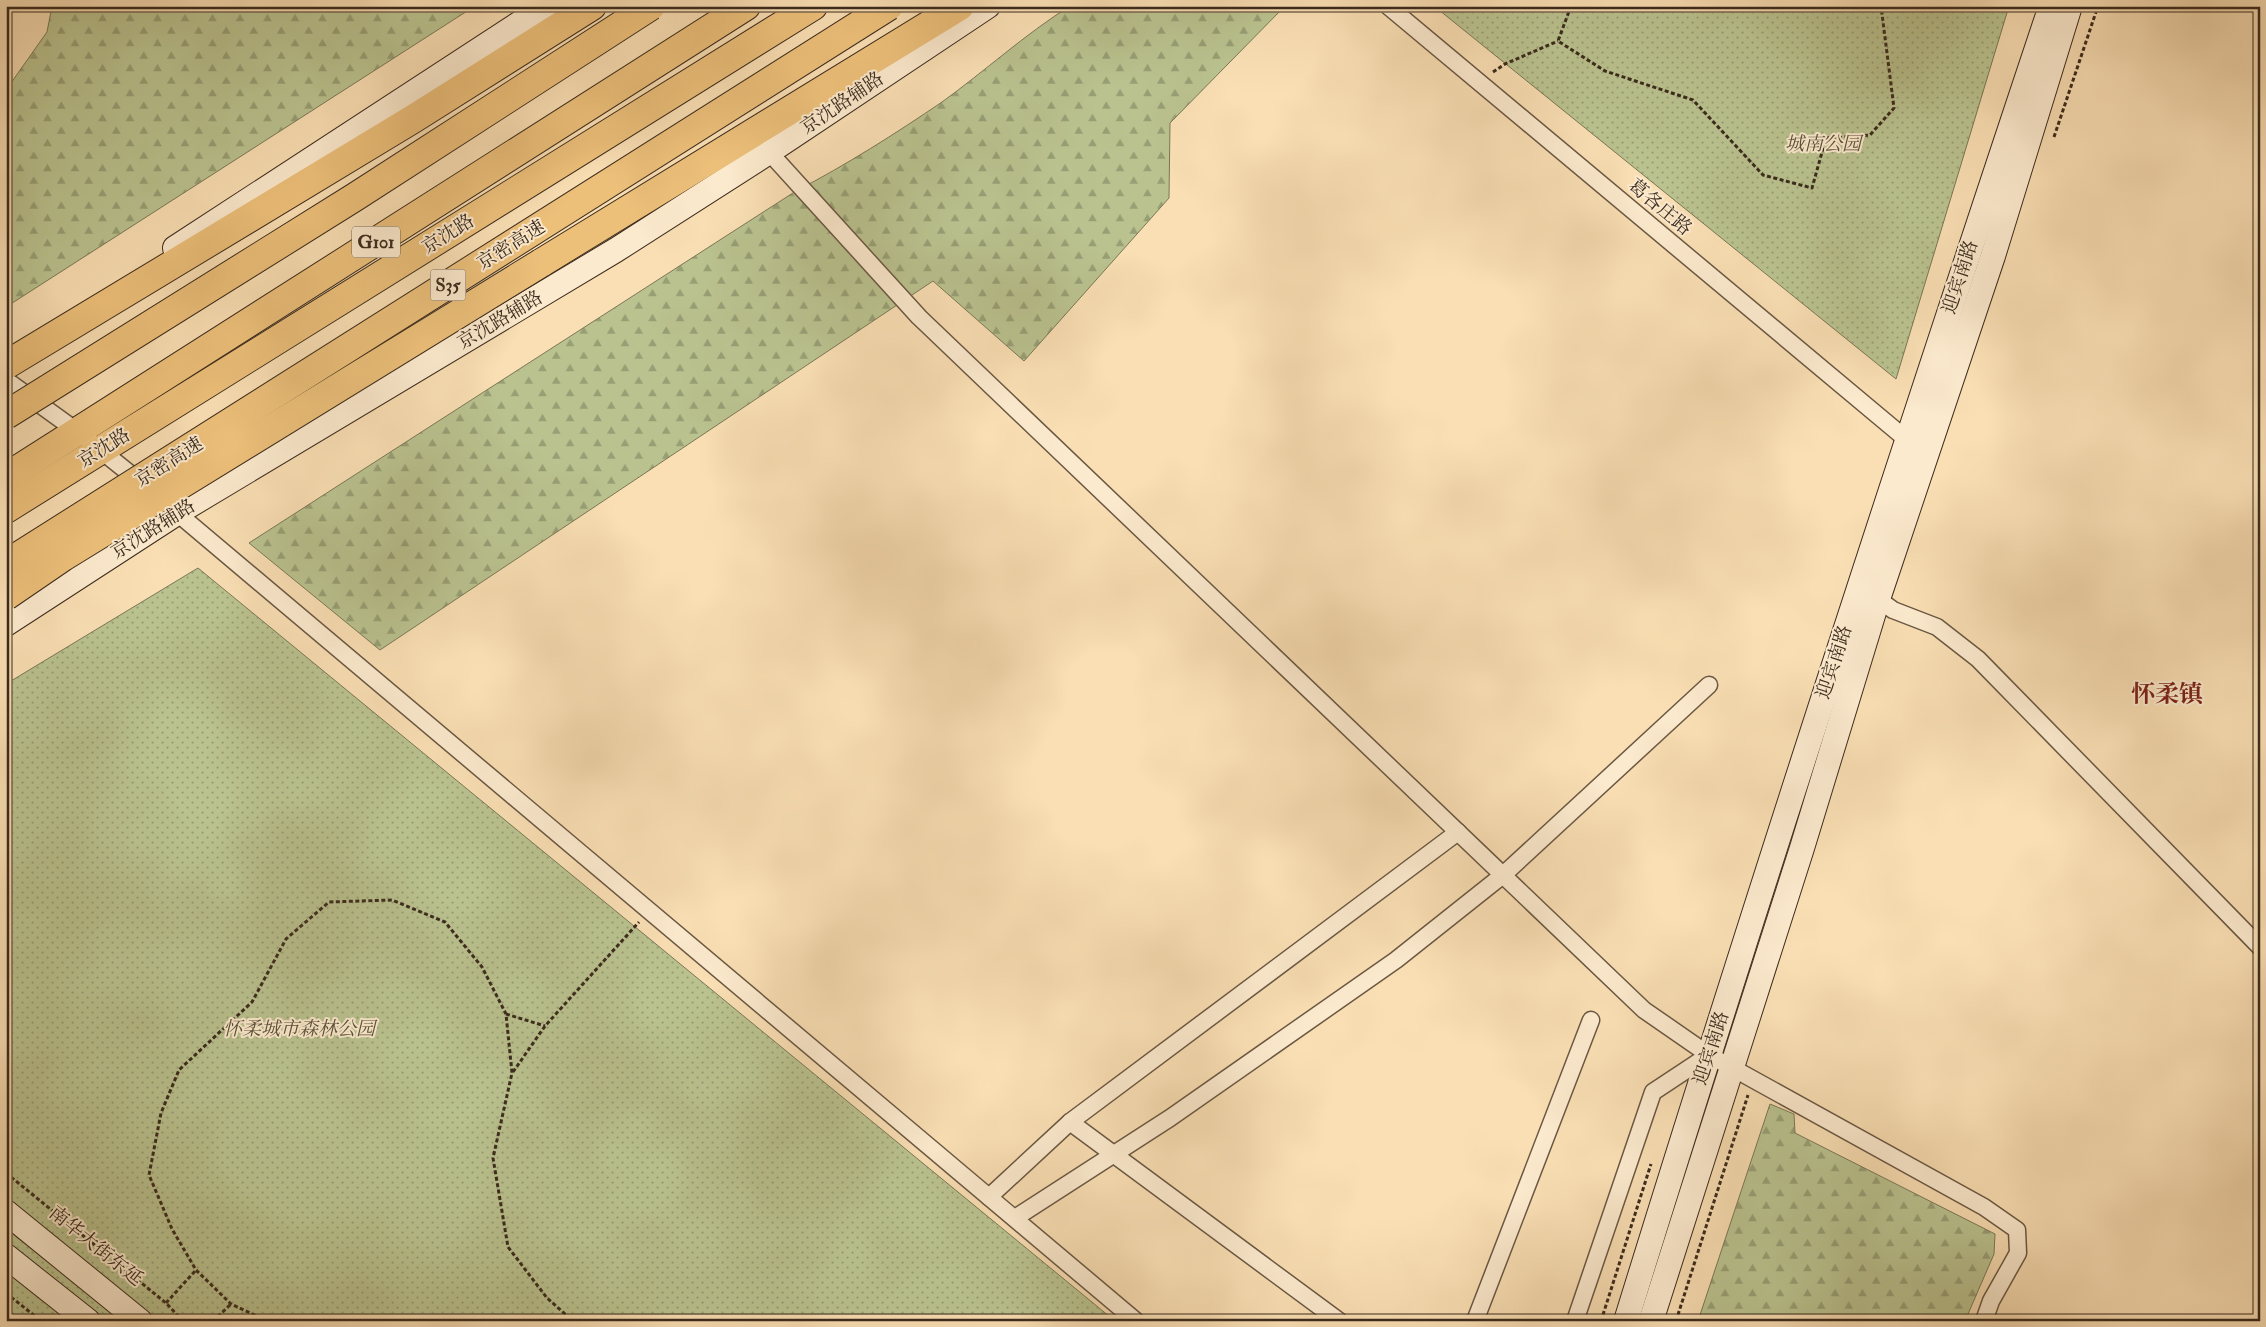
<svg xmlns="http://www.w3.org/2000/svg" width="2266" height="1327" viewBox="0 0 2266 1327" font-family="'IM FELL Double Pica','Noto Serif SC',serif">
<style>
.grass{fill:url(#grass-dots);stroke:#7a7756}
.forest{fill:url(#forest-firs);stroke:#7a7756}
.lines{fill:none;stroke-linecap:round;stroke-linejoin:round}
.street-casing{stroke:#6b5843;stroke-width:19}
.secondary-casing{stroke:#3b2b1d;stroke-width:26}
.highway-casing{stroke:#3b2b1d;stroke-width:30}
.path{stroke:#3b2b1d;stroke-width:3;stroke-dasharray:4 2.5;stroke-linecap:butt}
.street{stroke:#fceace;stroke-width:16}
.secondary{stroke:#fceace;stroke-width:24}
.highway{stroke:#edc07a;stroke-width:28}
.highway-bridge-casing{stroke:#3b2b1d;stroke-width:30;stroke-linecap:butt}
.highway-bridge{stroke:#edc07a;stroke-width:28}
.labels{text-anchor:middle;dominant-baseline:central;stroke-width:4;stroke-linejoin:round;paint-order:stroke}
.shield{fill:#fceace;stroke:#756452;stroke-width:1}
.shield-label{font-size:18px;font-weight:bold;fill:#3b2b1d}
.street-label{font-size:19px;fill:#3b2b1d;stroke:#fceace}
.park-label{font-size:19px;font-style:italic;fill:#5b513a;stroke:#fceace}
.district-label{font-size:24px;font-weight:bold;fill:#7a1f14;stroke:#fceace}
</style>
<defs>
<pattern id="grass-dots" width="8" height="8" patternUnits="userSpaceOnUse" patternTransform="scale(1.25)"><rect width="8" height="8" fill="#bac390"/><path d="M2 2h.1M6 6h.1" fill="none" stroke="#989f75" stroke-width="1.8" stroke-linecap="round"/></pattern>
<pattern id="forest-firs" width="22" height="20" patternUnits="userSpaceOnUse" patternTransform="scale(1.25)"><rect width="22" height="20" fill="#bac390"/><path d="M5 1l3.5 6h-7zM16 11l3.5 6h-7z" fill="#989f75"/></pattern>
</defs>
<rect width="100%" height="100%" fill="#fadfb4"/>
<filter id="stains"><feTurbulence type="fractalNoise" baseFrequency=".004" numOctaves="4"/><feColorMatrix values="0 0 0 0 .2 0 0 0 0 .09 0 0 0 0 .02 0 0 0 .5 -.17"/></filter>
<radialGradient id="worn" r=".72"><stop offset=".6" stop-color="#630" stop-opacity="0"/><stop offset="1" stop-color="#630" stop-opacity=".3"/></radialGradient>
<!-- grass -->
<g class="grass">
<polygon points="1434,6 2009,6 1896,379"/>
<polygon points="198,568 1115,1321 6,1321 6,684"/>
</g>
<!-- forest -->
<g class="forest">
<polygon points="52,6 475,6 6,307 6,90 47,32"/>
<path d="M1070,6H1285L1170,123L1169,198L1024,361L933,281L380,650L249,543L796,191C846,165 895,134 942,102C985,71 1024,35 1070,6Z"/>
<polygon points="1770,1104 1794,1114 1795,1133 1995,1234 1994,1254 1965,1321 1698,1321"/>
</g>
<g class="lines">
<defs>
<g id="street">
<polyline points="1388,6 1906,439"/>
<polyline points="769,152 919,317 1644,1010 1709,1055 1984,1207 2017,1230 2018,1253 1991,1301 1984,1321"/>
<polyline points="6,380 78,432 144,485"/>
<polyline points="170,507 1136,1321"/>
<polyline points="1878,599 1893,610 1937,627 1978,659 2260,947"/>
<polyline points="1070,1122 1339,1321"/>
<polyline points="989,1197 1070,1122 1458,832"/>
<polyline points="1015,1218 1170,1118 1396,960 1503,875 1709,685"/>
<polyline points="1475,1321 1591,1020"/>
<polyline points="1575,1321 1653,1092 1709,1055"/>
</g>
<g id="secondary">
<polyline points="175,248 546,6"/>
<polyline points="6,624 177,513 616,250 769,152 988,6"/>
<polyline points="6,1212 140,1321"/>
<polyline points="6,1256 88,1321"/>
<path d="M1626,1321C1762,881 1905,443 2051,6"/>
<polyline points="1651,1321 1802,848 1878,599 1993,256 2070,6"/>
</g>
<g id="highway">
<polyline points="541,263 960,6"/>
<polyline points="6,365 413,119 592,6"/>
<polyline points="6,477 746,6"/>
<polyline points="6,509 813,6"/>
</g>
</defs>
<!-- street casing -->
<use href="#street" class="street-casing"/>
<!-- secondary casing -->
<use href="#secondary" class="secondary-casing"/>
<!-- highway casing -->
<use href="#highway" class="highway-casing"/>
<!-- path -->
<g class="path">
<polyline points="1571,6 1558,41 1605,71 1693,100 1763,175 1812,188 1826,138 1870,135 1894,108 1881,6"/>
<polyline points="1493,72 1505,64 1558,41"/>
<polyline points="2054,137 2098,6"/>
<polyline points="506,1014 545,1026"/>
<polyline points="513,1072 545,1026 639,922"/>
<polyline points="6,1173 166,1303 183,1321"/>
<polyline points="6,1293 41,1321"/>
<polyline points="166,1303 196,1270"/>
<polyline points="213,1321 231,1304"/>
<polyline points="267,1321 231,1304 196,1270 172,1229 149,1175 161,1113 179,1070 252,1002 286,939 329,902 392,900 445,922 482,967 506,1014 512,1073 493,1158 508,1247 547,1298 573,1321"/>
<polyline points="1601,1321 1651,1164"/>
<polyline points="1676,1321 1748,1095"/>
</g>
<!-- street -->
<use href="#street" class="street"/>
<!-- secondary -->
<use href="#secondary" class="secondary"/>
<!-- highway -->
<use href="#highway" class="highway"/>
<defs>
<g id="highway-bridge">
<polyline points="6,415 355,197 651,6"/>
<polyline points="6,564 889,6"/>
<polyline points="6,596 63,557 541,263"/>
</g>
</defs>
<!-- highway-bridge casing -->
<use href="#highway-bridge" class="highway-bridge-casing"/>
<!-- highway-bridge -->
<use href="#highway-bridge" class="highway-bridge"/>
</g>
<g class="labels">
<!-- shield labels -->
<g class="shield">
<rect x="352" y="226.5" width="48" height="31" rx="4"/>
<rect x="430.5" y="269.5" width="35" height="31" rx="4"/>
</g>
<g class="shield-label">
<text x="376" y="242">G101</text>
<text x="448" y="285">S35</text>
</g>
<!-- street labels -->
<g class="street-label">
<text transform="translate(842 103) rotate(-34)">京沈路辅路</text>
<text transform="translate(1660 207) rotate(40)">葛各庄路</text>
<text transform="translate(448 234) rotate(-32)">京沈路</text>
<text transform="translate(511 245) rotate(-32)">京密高速</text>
<text transform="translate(1960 277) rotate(-72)">迎宾南路</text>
<text transform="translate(500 320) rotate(-31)">京沈路辅路</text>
<text transform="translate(104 448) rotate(-32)">京沈路</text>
<text transform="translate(169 462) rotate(-32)">京密高速</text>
<text transform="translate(153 529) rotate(-32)">京沈路辅路</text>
<text transform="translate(1834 662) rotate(-72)">迎宾南路</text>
<text transform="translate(1711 1048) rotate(-72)">迎宾南路</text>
<text transform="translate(96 1246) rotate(39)">南华大街东延</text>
</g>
<!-- park labels -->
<g class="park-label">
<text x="1823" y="144">城南公园</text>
<text x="299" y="1029">怀柔城市森林公园</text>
</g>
<!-- district labels -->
<g class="district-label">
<text x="2167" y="694">怀柔镇</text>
</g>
</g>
<!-- margin -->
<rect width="2266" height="1327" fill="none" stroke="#fadfb4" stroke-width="25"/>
<rect x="8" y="8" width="2251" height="1312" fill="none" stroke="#3b2b1d" stroke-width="2.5"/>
<rect x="12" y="12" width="2241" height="1302" fill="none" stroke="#3b2b1d"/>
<rect width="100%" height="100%" filter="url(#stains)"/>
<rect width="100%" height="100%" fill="url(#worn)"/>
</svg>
